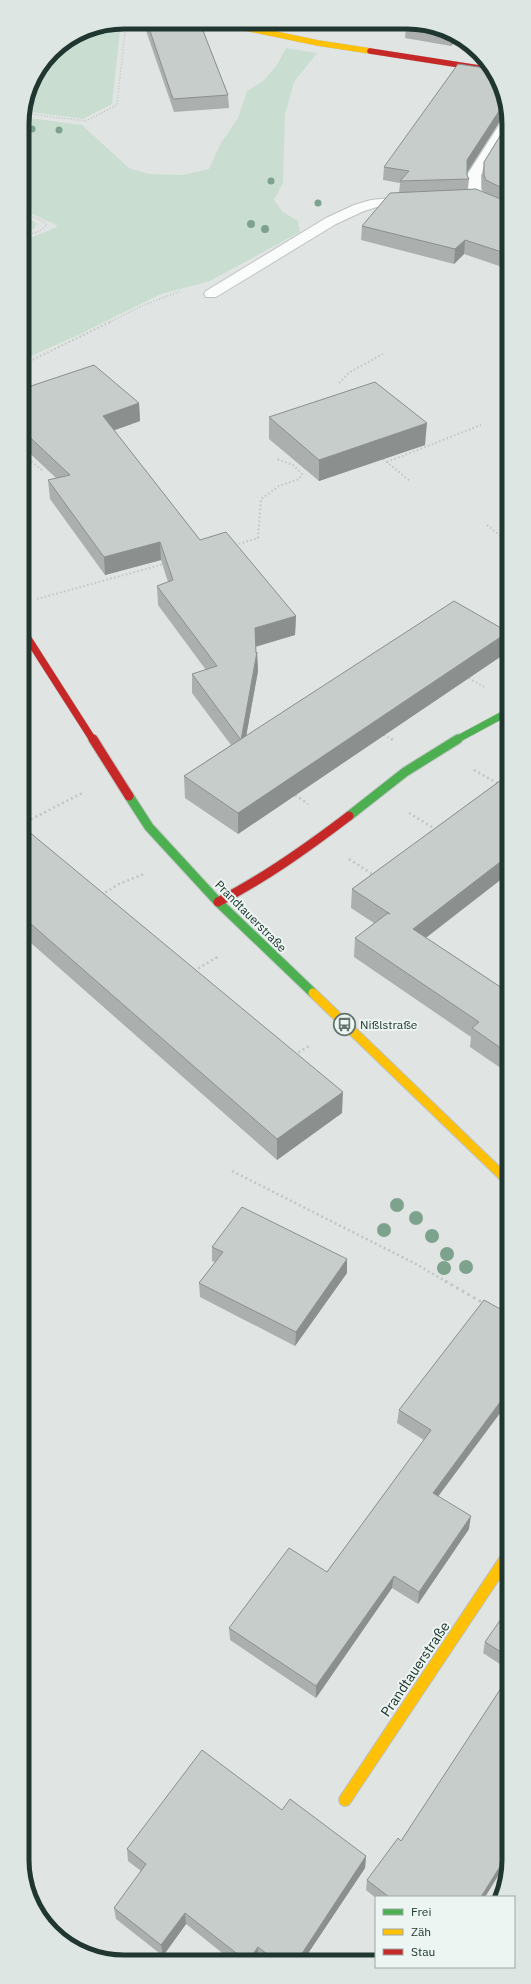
<svg xmlns="http://www.w3.org/2000/svg" width="531" height="1984" viewBox="0 0 531 1984" font-family="'IBM Plex Sans',sans-serif">
<style>
.green{fill:#c9ded0}
.lines{fill:none;stroke-linecap:round;stroke-linejoin:round}
.lane-casing{stroke:#bdc2c0;stroke-width:2}
.street-casing{stroke:#bdc2c0;stroke-width:2}
.fast-far1-casing{stroke:#bcc3c1;stroke-width:8}
.fast-casing{stroke:#bcc3c1;stroke-width:11}
.slow-far2-casing{stroke:#bcc3c1;stroke-width:6}
.slow-far1-casing{stroke:#bcc3c1;stroke-width:11}
.slow-casing{stroke:#bcc3c1;stroke-width:14}
.jam-far2-casing{stroke:#bcc3c1;stroke-width:6}
.jam-far1-casing{stroke:#bcc3c1;stroke-width:8}
.jam-casing{stroke:#bcc3c1;stroke-width:11}
.path-far3{stroke:#bfc6c5;stroke-width:1.5;stroke-dasharray:1 2;stroke-linecap:butt}
.path-far2{stroke:#bfc6c5;stroke-width:2;stroke-dasharray:1.5 2.5;stroke-linecap:butt}
.path-far1{stroke:#bfc6c5;stroke-width:2.5;stroke-dasharray:2 3;stroke-linecap:butt}
.path{stroke:#bfc6c5;stroke-width:3;stroke-dasharray:2.5 4;stroke-linecap:butt}
.lane{fill:#fafbfb;fill-rule:evenodd}
.street{fill:#fafbfb;fill-rule:evenodd}
.fast-far1{stroke:#4caf50;stroke-width:7}
.fast{stroke:#4caf50;stroke-width:9}
.slow-far2{stroke:#ffc107;stroke-width:5.5}
.slow-far1{stroke:#ffc107;stroke-width:9}
.slow{stroke:#ffc107;stroke-width:12}
.jam-far2{stroke:#c62828;stroke-width:5.5}
.jam-far1{stroke:#c62828;stroke-width:7}
.jam{stroke:#c62828;stroke-width:9}
.tree{fill:#7da28d}
.wall{fill:#abb0af}
.shaded-wall{fill:#8b908e}
.building{fill:#c7cdcb;stroke:#8b908e}
.labels{text-anchor:middle;dominant-baseline:central;stroke-width:4;stroke-linejoin:round;paint-order:stroke}
.street-label{font-size:12px;fill:#203731;stroke:#edf5f2}
.poi-label{font-size:12px;fill:#203731;stroke:#edf5f2;text-anchor:start}
.near-street-label{font-size:14px;fill:#203731;stroke:#edf5f2}
.rim{fill:none;stroke:#203731;stroke-width:5}
</style>
<rect width="100%" height="100%" fill="#e0e5e3"/>
<!-- green -->
<g class="green">
<polygon points="124,22 135,22 120,31 112,104 83,119 24,111 30,85 52,52 85,30"/>
<polygon points="286,48 317,53 294,82 285,114 283,183 274,200 283,212 298,221 300,232 210,281 161,294 76,336 22,360 22,241 50,230 58,226 22,209 22,117 82,125 129,168 149,174 182,175 209,169 221,143 238,118 247,91 262,82 277,65"/>
<polygon points="22,215 36,223 35,228 22,234"/>
</g>
<g class="lines">
<defs>
<polygon id="lane" points="411,196 416,197 418,200 416,203 377,207 364,211 336,224 216,297 206,297 204,294 206,291 326,218 354,205 371,200"/>
<g id="street">
<polygon points="482,59 484,59 489,66 486,71 482,72 476,68"/>
<polygon points="508,118 508,132 481,175 481,189 484,195 503,208 501,211 496,212 474,201 467,189 467,175 503,119"/>
</g>
<polyline id="fast-far1" points="456,740 508,712"/>
<g id="fast">
<polyline points="129,796 149,827 218,902 313,993"/>
<polyline points="349,816 405,772 458,739"/>
</g>
<polyline id="slow-far2" points="222,23 318,43 370,51"/>
<polyline id="slow-far1" points="313,993 509,1182"/>
<polyline id="slow" points="345,1800 509,1554"/>
<polyline id="jam-far2" points="370,51 492,70"/>
<polyline id="jam-far1" points="22,629 93,740"/>
<g id="jam">
<polyline points="93,739 129,796"/>
<path d="M218,902C265,878 307,848 349,816"/>
</g>
</defs>
<!-- lane casing -->
<use href="#lane" class="lane-casing"/>
<!-- street casing -->
<use href="#street" class="street-casing"/>
<!-- fast-far1 casing -->
<use href="#fast-far1" class="fast-far1-casing"/>
<!-- fast casing -->
<use href="#fast" class="fast-casing"/>
<!-- slow-far2 casing -->
<use href="#slow-far2" class="slow-far2-casing"/>
<!-- slow-far1 casing -->
<use href="#slow-far1" class="slow-far1-casing"/>
<!-- slow casing -->
<use href="#slow" class="slow-casing"/>
<!-- jam-far2 casing -->
<use href="#jam-far2" class="jam-far2-casing"/>
<!-- jam-far1 casing -->
<use href="#jam-far1" class="jam-far1-casing"/>
<!-- jam casing -->
<use href="#jam" class="jam-casing"/>
<!-- path-far3 -->
<g class="path-far3">
<polyline points="23,113 86,121 117,105 125,32 142,22"/>
<polyline points="22,212 43,221 47,225 40,231 22,237"/>
<polyline points="110,322 144,305 181,291"/>
</g>
<!-- path-far2 -->
<g class="path-far2">
<polyline points="22,365 112,321"/>
<polyline points="339,383 350,372 383,354"/>
<polyline points="22,454 42,470"/>
<polyline points="383,459 410,481"/>
<polyline points="387,462 481,425"/>
<polyline points="487,525 508,542"/>
<polyline points="235,545 258,538 261,499 279,486 299,479 302,474 293,465 277,459"/>
<polyline points="37,599 164,564"/>
<polyline points="469,678 484,687"/>
<polyline points="384,735 393,740"/>
</g>
<!-- path-far1 -->
<g class="path-far1">
<polyline points="391,739 393,740"/>
<polyline points="474,770 499,784"/>
<polyline points="295,795 308,804"/>
<polyline points="409,813 437,830"/>
<polyline points="22,824 84,792"/>
<polyline points="349,859 375,876"/>
<polyline points="101,895 119,884 144,874"/>
<polyline points="194,971 219,956"/>
<polyline points="294,1055 311,1045"/>
<polyline points="232,1171 414,1263 447,1282"/>
</g>
<!-- path -->
<polyline class="path" points="445,1281 485,1304"/>
<!-- lane -->
<use href="#lane" class="lane"/>
<!-- street -->
<use href="#street" class="street"/>
<!-- fast-far1 -->
<use href="#fast-far1" class="fast-far1"/>
<!-- fast -->
<use href="#fast" class="fast"/>
<!-- slow-far2 -->
<use href="#slow-far2" class="slow-far2"/>
<!-- slow-far1 -->
<use href="#slow-far1" class="slow-far1"/>
<!-- slow -->
<use href="#slow" class="slow"/>
<!-- jam-far2 -->
<use href="#jam-far2" class="jam-far2"/>
<!-- jam-far1 -->
<use href="#jam-far1" class="jam-far1"/>
<!-- jam -->
<use href="#jam" class="jam"/>
</g>
<!-- trees -->
<g class="tree">
<circle cx="32" cy="129" r="3.5"/>
<circle cx="59" cy="130" r="3.5"/>
<circle cx="271" cy="181" r="3.5"/>
<circle cx="318" cy="203" r="3.5"/>
<circle cx="251" cy="224" r="4"/>
<circle cx="265" cy="229" r="4"/>
<circle cx="397" cy="1205" r="7"/>
<circle cx="416" cy="1218" r="7"/>
<circle cx="384" cy="1230" r="7"/>
<circle cx="432" cy="1236" r="7"/>
<circle cx="447" cy="1254" r="7"/>
<circle cx="466" cy="1267" r="7"/>
<circle cx="444" cy="1268" r="7"/>
</g>
<!-- wall -->
<g class="wall">
<polygon points="143,22 200,23 228,95 229,108 174,112"/>
<polygon points="427,24 456,40 451,46 405,38 406,27"/>
<polygon points="508,110 508,117 502,118 467,173 467,175 469,179 468,189 484,192 482,189 482,175 484,162 508,123 508,269 464,254 454,264 361,240 362,226 399,193 400,183 383,180 384,167"/>
<polygon points="22,389 139,403 140,421 114,430 200,540 296,616 295,635 256,646 256,653 257,652 258,671 246,736 506,653 238,834 185,798 184,776 231,745 192,693 192,674 206,670 158,605 157,586 168,582 161,560 105,575 50,499 48,480 56,478 22,446"/>
<polygon points="269,417 425,445 319,481 269,439"/>
<polygon points="508,524 508,537 507,536"/>
<polygon points="508,775 508,874 426,938 508,992 508,1073 470,1047 471,1037 354,957 355,938 374,923 351,908 352,889"/>
<polygon points="22,826 342,1113 277,1160 23,936"/>
<polygon points="212,1247 347,1273 295,1346 200,1297 199,1283 215,1262 212,1261"/>
<polygon points="509,1314 509,1401 438,1496 469,1529 418,1604 392,1588 316,1698 230,1640 229,1628 327,1572 424,1440 397,1423 399,1410"/>
<polygon points="509,1609 509,1670 483,1653 485,1642"/>
<polygon points="509,1676 509,1858 485,1897 376,1897 376,1898 366,1890 367,1880 401,1841"/>
<polygon points="282,1810 366,1856 365,1868 303,1961 262,1961 258,1957 256,1961 231,1960 186,1924 163,1956 116,1919 114,1908 141,1871 128,1861 127,1849"/>
</g>
<!-- shaded-wall -->
<g class="shaded-wall">
<polygon points="452,37 456,40 451,46"/>
<polygon points="506,104 508,110 508,117 502,118 466,174 467,160 503,105"/>
<polygon points="465,240 464,254 454,264 455,249"/>
<polygon points="139,403 140,421 104,434 103,416"/>
<polygon points="427,423 425,445 319,481 319,460"/>
<polygon points="160,542 161,560 105,575 104,557"/>
<polygon points="296,616 295,635 255,647 255,628"/>
<polygon points="508,632 506,653 238,834 238,813"/>
<polygon points="257,652 258,671 242,759 241,740"/>
<polygon points="508,856 508,874 411,949 413,929"/>
<polygon points="343,1092 342,1113 277,1160 277,1139"/>
<polygon points="347,1259 347,1273 295,1346 296,1332"/>
<polygon points="509,1390 509,1401 431,1506 433,1493"/>
<polygon points="471,1516 469,1529 418,1604 419,1592"/>
<polygon points="394,1576 392,1588 316,1698 316,1686"/>
<polygon points="509,1852 509,1858 485,1897 481,1897"/>
<polygon points="366,1856 365,1868 303,1961 297,1961"/>
<polygon points="185,1913 186,1924 163,1956 161,1945"/>
<polygon points="258,1947 258,1957 256,1961 249,1960"/>
</g>
<!-- building -->
<g class="building">
<polygon points="147,22 200,23 228,95 173,99"/>
<polygon points="409,24 427,24 444,33 406,27"/>
<polygon points="458,64 492,69 499,79 506,104 503,105 467,160 467,175 469,179 400,181 409,171 384,167"/>
<polygon points="508,123 508,191 486,180 484,175 484,162"/>
<polygon points="476,189 508,202 508,254 465,240 455,249 362,226 390,193"/>
<polygon points="94,365 139,403 103,416 200,540 226,532 296,616 255,628 256,653 257,652 241,740 192,674 217,666 157,586 173,580 160,542 104,557 48,480 70,475 22,430 22,389"/>
<polygon points="375,382 427,423 319,460 269,417"/>
<polygon points="454,601 508,632 238,813 184,776"/>
<polygon points="508,775 508,856 413,929 508,992 508,1053 472,1028 479,1022 355,938 388,913 390,914 352,889"/>
<polygon points="22,826 343,1092 277,1139 23,917"/>
<polygon points="242,1207 347,1259 296,1332 199,1283 223,1252 212,1247"/>
<polygon points="484,1300 509,1314 509,1390 433,1493 471,1516 419,1592 394,1576 316,1686 229,1628 289,1548 327,1572 431,1430 399,1410"/>
<polygon points="508,1609 509,1609 509,1657 485,1642"/>
<polygon points="509,1676 509,1852 481,1897 389,1897 367,1880 398,1838 401,1841"/>
<polygon points="202,1750 282,1810 290,1799 366,1856 297,1961 276,1961 258,1947 249,1960 245,1960 185,1913 161,1945 114,1908 146,1864 127,1849"/>
</g>
<!-- icons -->
<defs>
<symbol id="bus-ring" viewBox="-11 -11 22 22"><circle r="9.5" fill="#edf5f2" stroke="#63746f" stroke-width="1.5"/><path d="M-5-6H5V4H4V6H2V4H-2V6H-4V4H-5ZM-3.5-4V0h7V-4ZM-3.5 1.2v1.5H-2V1.2ZM2 1.2v1.5H3.5V1.2Z" fill="#63746f"/></symbol>
</defs>
<g fill-rule="evenodd">
<use href="#bus-ring" x="332" y="1012" width="25" height="25"/>
</g>
<g class="labels">
<!-- street labels -->
<g class="street-label">
<text transform="translate(251 916) rotate(45)">Prandtauerstraße</text>
</g>
<!-- poi labels -->
<g class="poi-label">
<text x="360" y="1024">Nißlstraße</text>
</g>
<!-- near-street labels -->
<g class="near-street-label">
<text transform="translate(415 1669) rotate(-56)">Prandtauerstraße</text>
</g>
</g>
<!-- crop -->
<path d="M0 0H531V1984H0ZM124 29H407A95 95 0 0 1 502 124V1860A95 95 0 0 1 407 1955H124A95 95 0 0 1 29 1860V124A95 95 0 0 1 124 29Z" fill="#dde6e3" fill-rule="evenodd"/>
<path class="rim" d="M124 29H407A95 95 0 0 1 502 124V1860A95 95 0 0 1 407 1955H124A95 95 0 0 1 29 1860V124A95 95 0 0 1 124 29Z"/>
<!-- legend -->
<rect x="375" y="1896" width="140" height="72" fill="#edf5f2" stroke="#9ba9a5"/>
<rect x="383" y="1909" width="20" height="6" fill="#4caf50" stroke="#9ba9a5"/>
<text x="411" y="1916" font-size="12" fill="#203731">Frei</text>
<rect x="383" y="1929" width="20" height="6" fill="#ffc107" stroke="#9ba9a5"/>
<text x="411" y="1936" font-size="12" fill="#203731">Zäh</text>
<rect x="383" y="1949" width="20" height="6" fill="#c62828" stroke="#9ba9a5"/>
<text x="411" y="1956" font-size="12" fill="#203731">Stau</text>
</svg>
